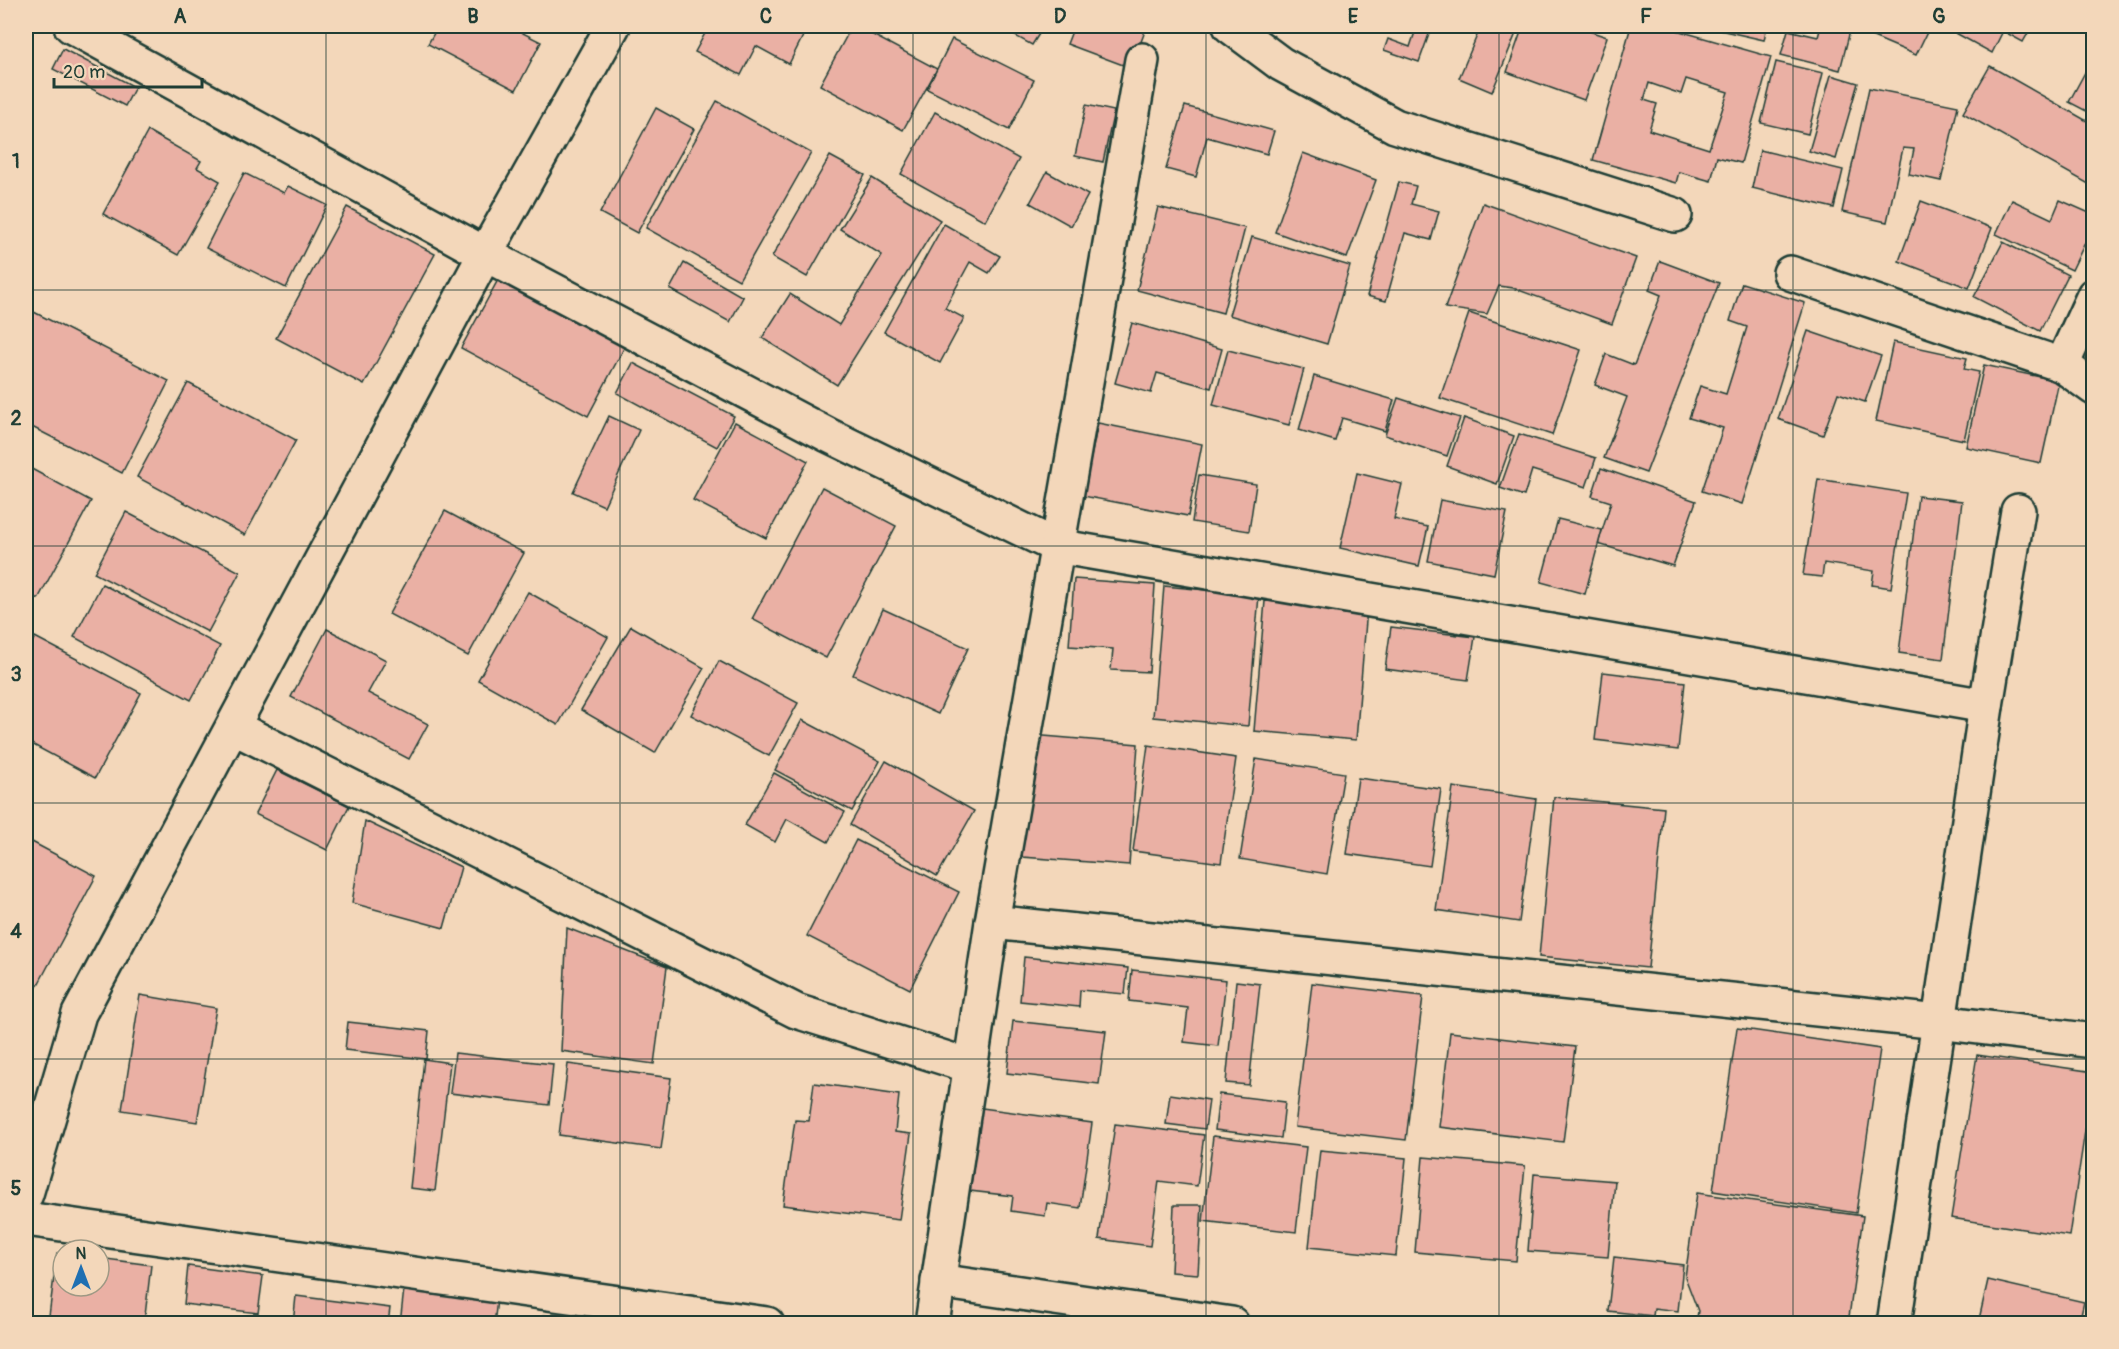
<svg xmlns="http://www.w3.org/2000/svg" width="2119" height="1349" viewBox="0 0 2119 1349" font-family="Pangolin,sans-serif">
<style>
.building{fill:#eab0a4;stroke:#1f3d34;stroke-width:1.5;fill-rule:evenodd}
.lines{fill:none;stroke-linecap:round;stroke-linejoin:round}
.minor-casing{stroke:#1f3d34;stroke-width:38}
.minor{stroke:#f3d7ba;stroke-width:33}
.grid{fill:none;stroke:#1f3d34;stroke-width:1.5;stroke-opacity:0.55}
.neatline{fill:none;stroke:#1f3d34;stroke-width:2}
.grid-label{font-size:20px;text-anchor:middle;font-weight:bold;fill:#1f3d34}
</style>
<rect width="100%" height="100%" fill="#f3d7ba"/>
<filter id="ink" filterUnits="userSpaceOnUse"><feTurbulence type="fractalNoise" baseFrequency=".0167" numOctaves="2"/><feDisplacementMap in="SourceGraphic" scale="12" xChannelSelector="R" yChannelSelector="G"/><feConvolveMatrix kernelMatrix="1 2 1 2 8 2 1 2 1" color-interpolation-filters="sRGB"/></filter>
<g filter="url(#ink)">
<!-- building -->
<g class="building">
<polygon points="438,26 509,26 541,42 516,90 428,44"/>
<polygon points="709,26 798,26 806,30 789,64 756,46 741,75 695,52"/>
<polygon points="852,26 856,26 937,69 903,130 820,85"/>
<polygon points="997,26 1044,26 1032,45"/>
<polygon points="1074,26 1147,26 1131,68 1067,44"/>
<polygon points="1417,26 1432,26 1419,62 1384,50 1388,39 1410,47"/>
<polygon points="1481,26 1519,26 1492,92 1459,78"/>
<polygon points="1523,26 1574,26 1607,37 1584,100 1507,72"/>
<path d="M1631,26H1662L1771,57L1741,163L1717,157L1711,181L1679,172L1676,183L1593,160ZM1686,79L1728,92L1709,149L1649,130L1657,104L1644,100L1649,83L1681,94Z"/>
<polygon points="1702,26 1767,26 1764,40"/>
<polygon points="1821,26 1851,27 1840,70 1781,55 1788,30 1818,37"/>
<polygon points="1876,26 1930,26 1916,55 1871,36"/>
<polygon points="1943,26 2032,26 2023,42 2003,31 1992,53"/>
<polygon points="952,39 1034,80 1009,130 927,89"/>
<polygon points="63,49 135,87 125,106 53,69"/>
<polygon points="1776,62 1823,73 1808,134 1761,123"/>
<polygon points="2089,65 2094,68 2094,115 2069,102"/>
<polygon points="1990,66 2094,125 2094,187 1963,113"/>
<polygon points="1831,75 1858,83 1836,159 1809,151"/>
<polygon points="1869,88 1958,106 1941,181 1909,174 1914,149 1903,148 1887,222 1842,212"/>
<polygon points="717,101 811,153 739,280 646,228"/>
<polygon points="1086,105 1114,111 1103,162 1075,156"/>
<polygon points="1185,106 1274,131 1267,154 1207,137 1196,177 1166,169"/>
<polygon points="656,108 694,129 637,233 600,213"/>
<polygon points="935,112 1019,159 985,221 901,174"/>
<polygon points="148,131 201,161 197,168 220,181 178,255 103,214"/>
<polygon points="1760,150 1843,170 1834,208 1752,188"/>
<polygon points="1303,153 1376,180 1347,258 1275,232"/>
<polygon points="830,156 865,175 807,277 772,257"/>
<polygon points="1047,172 1088,195 1071,226 1030,203"/>
<polygon points="244,173 284,193 288,186 327,205 286,288 206,248"/>
<polygon points="872,178 940,220 837,385 762,338 790,294 839,325 882,255 840,229"/>
<polygon points="1399,182 1416,186 1411,204 1439,211 1431,240 1405,233 1386,301 1367,296"/>
<polygon points="2012,200 2052,219 2060,200 2094,215 2094,224 2072,270 1996,234"/>
<polygon points="1921,201 1992,228 1969,288 1899,261"/>
<polygon points="1483,203 1636,258 1612,324 1513,288 1499,286 1487,314 1445,308"/>
<polygon points="347,207 435,254 364,385 276,338"/>
<polygon points="1158,207 1245,228 1223,313 1137,290"/>
<polygon points="944,224 1000,256 989,273 970,262 945,308 964,318 940,363 884,332"/>
<polygon points="1252,237 1350,266 1327,344 1229,315"/>
<polygon points="2003,242 2068,275 2040,331 1974,297"/>
<polygon points="1660,261 1719,283 1646,473 1604,458 1627,397 1595,385 1606,354 1634,365 1661,295 1649,290"/>
<polygon points="684,263 743,297 730,322 670,289"/>
<polygon points="499,278 625,346 588,416 461,348"/>
<polygon points="1742,283 1805,303 1742,504 1702,491 1723,428 1689,418 1700,386 1726,394 1747,327 1730,321"/>
<polygon points="26,308 169,381 122,473 26,424"/>
<polygon points="1469,313 1581,350 1552,435 1440,398"/>
<polygon points="1132,323 1222,349 1211,388 1157,373 1151,393 1115,383"/>
<polygon points="1808,331 1881,356 1865,402 1838,393 1823,435 1778,419"/>
<polygon points="1893,342 1967,358 1964,369 1979,372 1964,440 1876,421"/>
<polygon points="1228,350 1304,369 1289,425 1213,405"/>
<polygon points="633,363 734,416 717,447 617,393"/>
<polygon points="1984,365 2059,381 2041,463 1966,447"/>
<polygon points="1314,376 1394,400 1385,431 1342,418 1335,441 1299,430"/>
<polygon points="188,383 296,440 245,535 137,477"/>
<polygon points="1398,398 1460,418 1447,456 1385,435"/>
<polygon points="609,416 639,430 604,506 573,492"/>
<polygon points="1464,418 1514,436 1497,484 1447,466"/>
<polygon points="735,422 808,461 766,538 693,500"/>
<polygon points="1098,423 1202,444 1188,516 1083,496"/>
<polygon points="1519,434 1596,458 1586,487 1532,470 1524,496 1500,488"/>
<polygon points="26,466 91,501 38,599 26,593"/>
<polygon points="1601,468 1696,501 1673,566 1598,544 1611,502 1592,496"/>
<polygon points="1357,473 1402,484 1394,519 1428,527 1419,566 1340,548"/>
<polygon points="1199,475 1256,484 1249,531 1192,522"/>
<polygon points="1818,479 1906,493 1891,588 1872,585 1874,571 1824,563 1822,577 1803,575"/>
<polygon points="822,487 896,526 826,658 752,619"/>
<polygon points="1918,496 1962,501 1943,659 1899,653"/>
<polygon points="1440,500 1507,512 1494,574 1428,561"/>
<polygon points="445,511 524,553 468,656 389,614"/>
<polygon points="126,512 240,572 208,632 94,573"/>
<polygon points="1558,519 1602,530 1585,594 1541,582"/>
<polygon points="1074,579 1155,585 1149,672 1111,670 1113,649 1069,646"/>
<polygon points="102,584 220,646 191,700 74,637"/>
<polygon points="1164,586 1259,595 1248,726 1153,717"/>
<polygon points="528,592 608,637 558,725 478,680"/>
<polygon points="1265,601 1367,609 1356,740 1254,731"/>
<polygon points="883,609 968,648 938,714 853,675"/>
<polygon points="631,626 704,668 655,753 581,710"/>
<polygon points="1391,627 1475,637 1468,680 1385,669"/>
<polygon points="327,629 386,660 368,693 428,724 409,759 291,697"/>
<polygon points="35,637 141,693 95,778 26,741 26,654"/>
<polygon points="719,661 798,703 769,756 691,715"/>
<polygon points="1603,672 1685,682 1678,750 1595,740"/>
<polygon points="802,720 880,761 852,811 775,770"/>
<polygon points="1032,735 1138,744 1129,865 1022,857"/>
<polygon points="1148,745 1236,758 1221,863 1133,851"/>
<polygon points="1256,759 1344,773 1327,874 1240,859"/>
<polygon points="886,761 974,811 937,876 850,825"/>
<polygon points="277,770 349,806 327,850 255,814"/>
<polygon points="774,773 845,812 828,842 787,819 775,842 745,825"/>
<polygon points="1358,778 1441,789 1430,866 1347,854"/>
<polygon points="1453,787 1536,799 1519,922 1436,910"/>
<polygon points="1554,797 1664,808 1648,968 1539,957"/>
<polygon points="365,821 461,867 444,928 352,903"/>
<polygon points="856,840 959,892 910,989 807,936"/>
<polygon points="32,842 96,876 32,996 26,992 26,854"/>
<polygon points="567,928 667,967 654,1064 561,1051"/>
<polygon points="1024,957 1128,968 1125,994 1080,990 1079,1007 1020,1001"/>
<polygon points="1132,970 1226,980 1218,1046 1184,1042 1188,1008 1129,1001"/>
<polygon points="1236,981 1260,984 1249,1085 1226,1083"/>
<polygon points="1312,983 1423,996 1406,1140 1295,1127"/>
<polygon points="140,995 216,1008 197,1122 122,1110"/>
<polygon points="1013,1021 1106,1031 1099,1084 1007,1073"/>
<polygon points="348,1022 429,1031 426,1059 345,1050"/>
<polygon points="1737,1028 1880,1049 1856,1213 1713,1191"/>
<polygon points="1450,1032 1575,1047 1563,1142 1439,1127"/>
<polygon points="455,1053 553,1064 549,1105 450,1093"/>
<polygon points="1977,1055 2094,1072 2069,1236 1951,1218"/>
<polygon points="424,1059 450,1063 435,1191 410,1188"/>
<polygon points="568,1064 671,1078 661,1149 559,1135"/>
<polygon points="814,1083 899,1095 895,1132 911,1134 899,1220 783,1205 795,1120 809,1121"/>
<polygon points="1170,1094 1209,1100 1205,1129 1166,1124"/>
<polygon points="1219,1094 1285,1102 1281,1138 1215,1130"/>
<polygon points="982,1108 1092,1123 1080,1208 1047,1203 1045,1216 1011,1211 1013,1196 970,1191"/>
<polygon points="1115,1124 1204,1135 1197,1186 1159,1181 1150,1246 1099,1239"/>
<polygon points="1213,1136 1306,1147 1296,1232 1203,1221"/>
<polygon points="1320,1150 1406,1158 1396,1256 1309,1247"/>
<polygon points="1423,1157 1525,1166 1516,1261 1415,1252"/>
<polygon points="1534,1174 1615,1181 1608,1257 1528,1251"/>
<polygon points="1697,1193 1863,1216 1848,1324 1696,1324 1698,1311 1685,1277"/>
<polygon points="1174,1205 1202,1205 1198,1274 1171,1272"/>
<polygon points="57,1253 63,1254 63,1286 99,1286 99,1258 151,1265 144,1324 48,1324"/>
<polygon points="1614,1257 1683,1265 1678,1311 1654,1308 1653,1316 1608,1311"/>
<polygon points="188,1266 263,1276 258,1313 184,1304"/>
<polygon points="1988,1280 2084,1302 2079,1324 1978,1324"/>
<polygon points="404,1289 497,1300 494,1324 400,1324"/>
<polygon points="296,1296 390,1308 388,1324 293,1324"/>
<polygon points="543,1315 610,1324 542,1324"/>
</g>
<g class="lines">
<defs>
<g id="minor">
<polyline points="71,26 485,254 828,435 1056,546 1986,706"/>
<polyline points="1230,26 1281,64 1395,126 1675,215"/>
<polyline points="1790,273 2062,365 2094,388"/>
<polyline points="2062,365 2094,295"/>
<polyline points="233,727 796,1011 970,1066"/>
<polyline points="992,922 1939,1022 2094,1041"/>
<polyline points="26,1194 79,1014 485,254 613,26"/>
<polyline points="26,1219 767,1324"/>
<polyline points="938,1281 1232,1324"/>
<polyline points="932,1324 992,922 1142,60"/>
<polyline points="1894,1324 1986,706 2018,511"/>
</g>
</defs>
<!-- minor casing -->
<use href="#minor" class="minor-casing"/>
<!-- minor -->
<use href="#minor" class="minor"/>
</g>
</g>
<!-- grid -->
<path class="grid" d="M326,26V1324M620,26V1324M913,26V1324M1206,26V1324M1499,26V1324M1793,26V1324M26,290H2094M26,546H2094M26,803H2094M26,1059H2094"/>
<!-- margin -->
<rect width="2119" height="1349" fill="none" stroke="#f3d7ba" stroke-width="66"/>
<!-- north arrow -->
<g transform="translate(81 1268)"><circle r="28" fill="#f3d7ba" stroke="#9e9984" stroke-width="1.5"/>
<path d="M0-4.5L10 22L0 15L-10 22Z" fill="#1f6fb2"/>
<text y="-9" font-size="16" font-weight="bold" text-anchor="middle" fill="#1f3d34">N</text>
</g>
<!-- scale -->
<path d="M54 78v9h148v-9" fill="none" stroke="#1f3d34" stroke-width="3"/>
<text x="63" y="78" font-size="18" fill="#1f3d34" stroke="#f3d7ba" stroke-width="4.5" paint-order="stroke">20 m</text>
<rect x="33" y="33" width="2053" height="1283" class="neatline"/>
<g class="grid-label">
<text x="180" y="23">A</text>
<text x="473" y="23">B</text>
<text x="766" y="23">C</text>
<text x="1060" y="23">D</text>
<text x="1353" y="23">E</text>
<text x="1646" y="23">F</text>
<text x="1939" y="23">G</text>
<text x="16" y="168">1</text>
<text x="16" y="425">2</text>
<text x="16" y="681">3</text>
<text x="16" y="938">4</text>
<text x="16" y="1195">5</text>
</g>
</svg>
